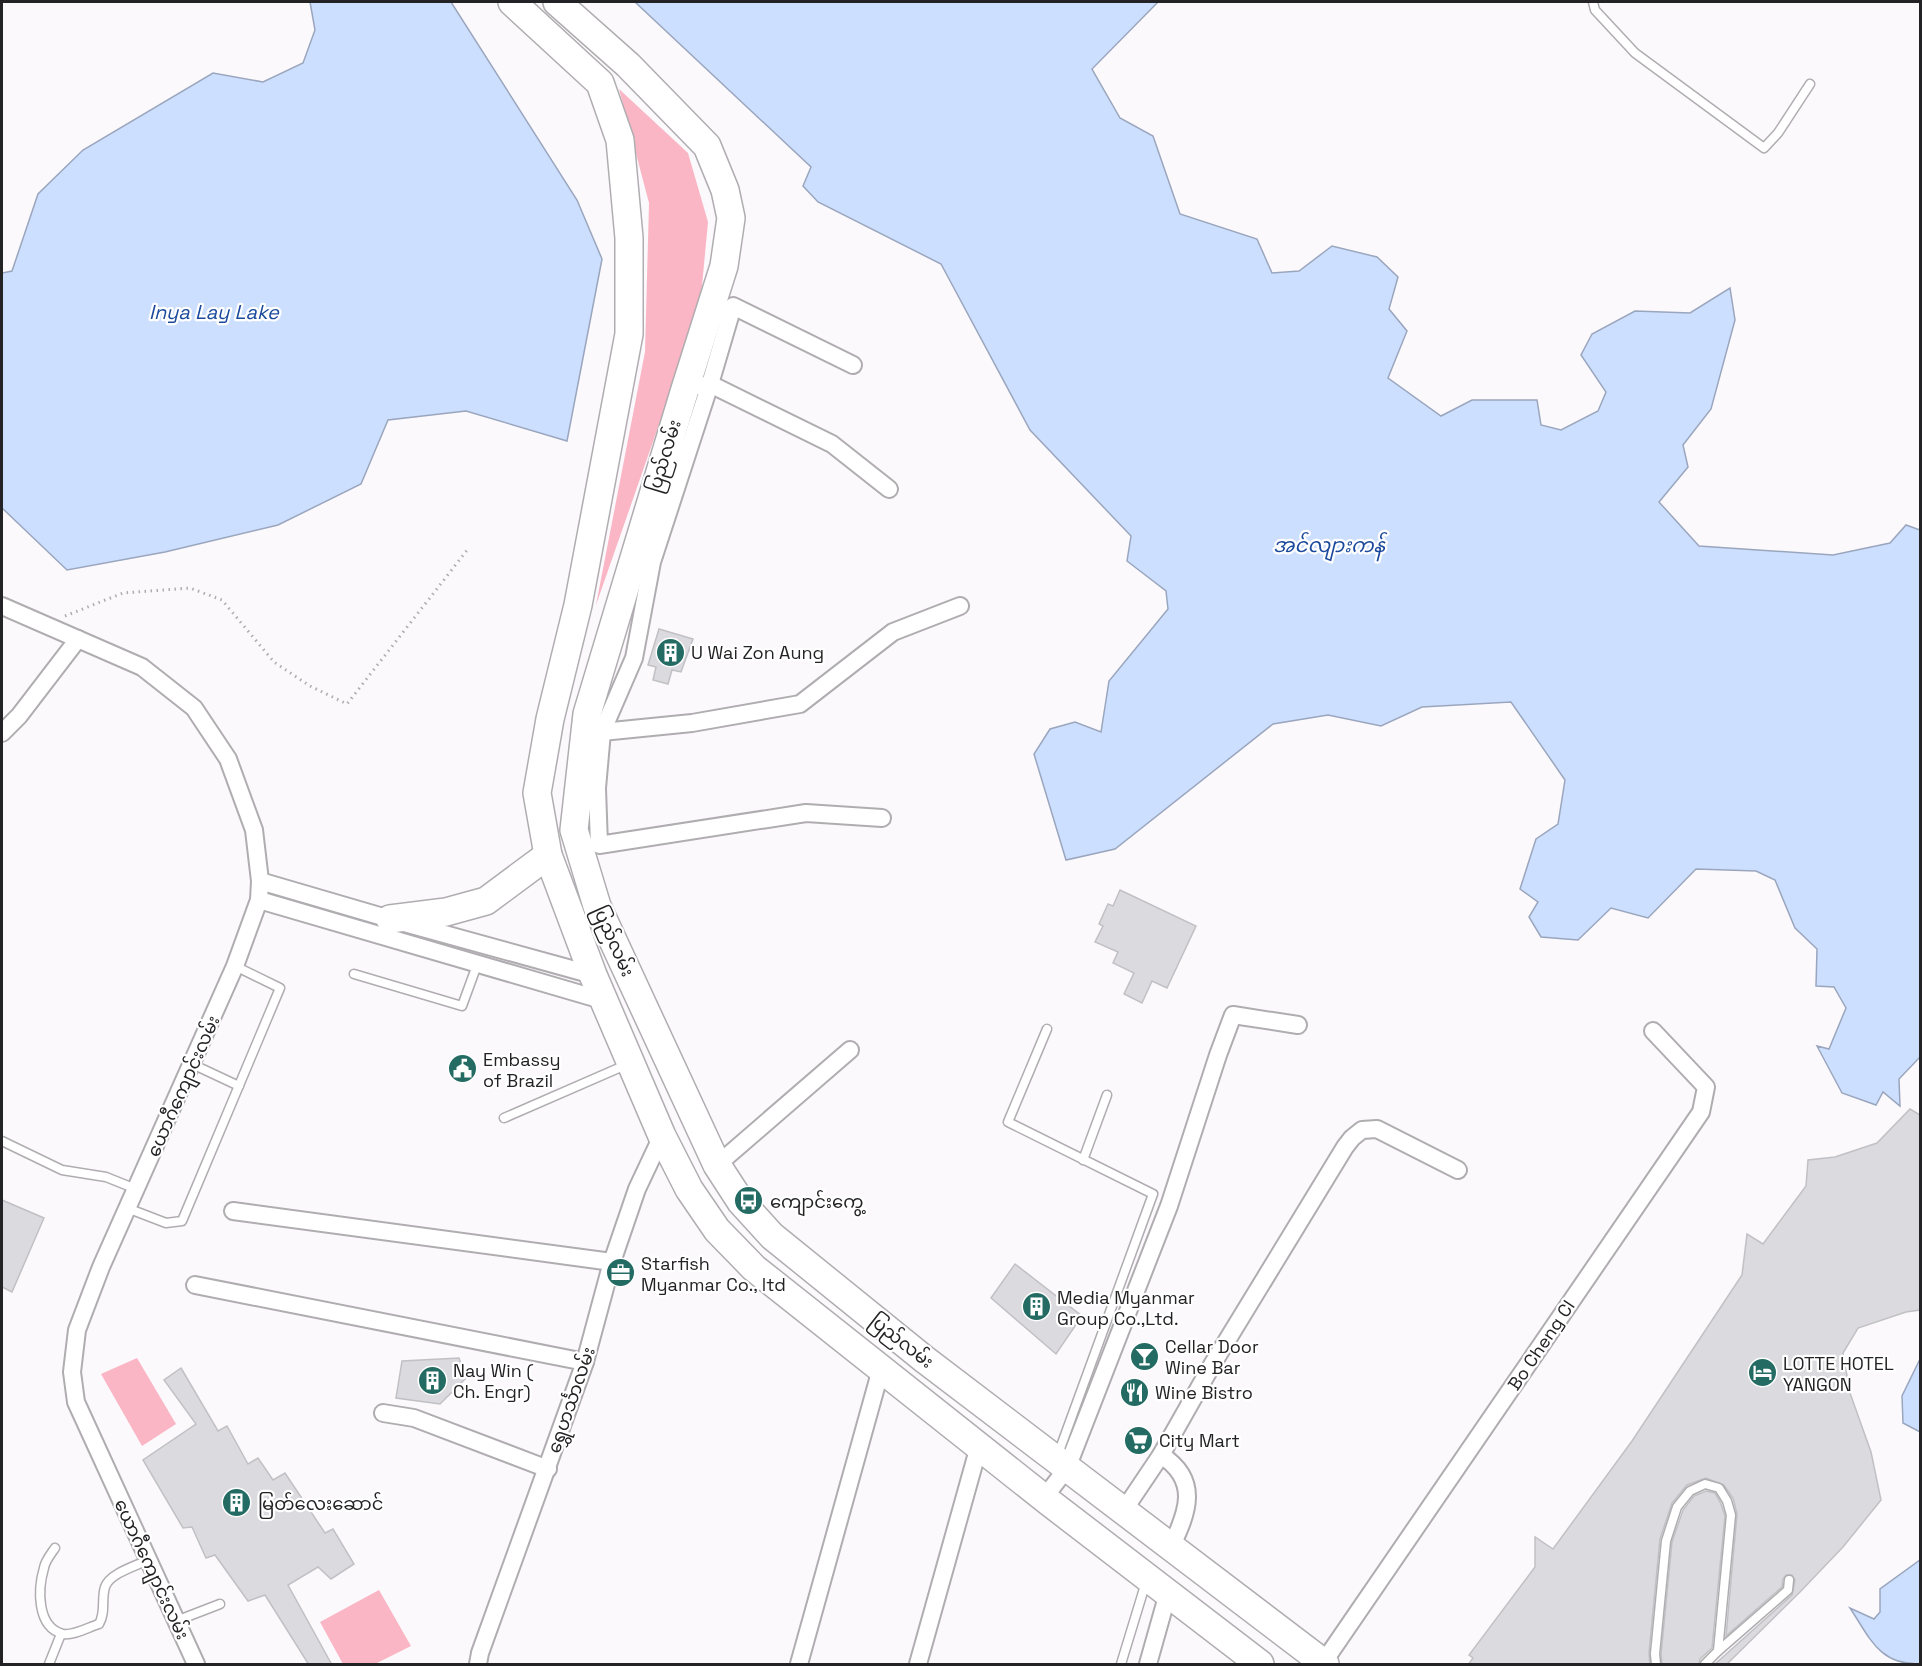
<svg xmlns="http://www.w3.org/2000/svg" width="1922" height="1666" viewBox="0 0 1922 1666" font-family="'Space Grotesk','Noto Sans Myanmar',sans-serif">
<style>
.green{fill:#fab6c4}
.water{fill:#cddffe;stroke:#9aa6bd;stroke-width:1.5}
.building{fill:#dadadf;stroke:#c1c1c5;stroke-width:1.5}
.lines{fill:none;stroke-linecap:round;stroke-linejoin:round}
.service-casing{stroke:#b0adb1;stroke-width:11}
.minor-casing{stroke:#b0adb1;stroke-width:20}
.trunk-casing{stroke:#b0adb1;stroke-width:30}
.path{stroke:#aeacaf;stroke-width:3;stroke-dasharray:1.5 4.5;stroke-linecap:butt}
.service{stroke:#fff;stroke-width:8}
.minor{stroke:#fff;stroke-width:16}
.trunk{stroke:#fff;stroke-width:27}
.labels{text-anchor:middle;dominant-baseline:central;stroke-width:4.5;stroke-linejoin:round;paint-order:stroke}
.street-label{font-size:18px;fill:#232224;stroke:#fff}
.poi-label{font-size:18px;fill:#232224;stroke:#fff;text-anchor:start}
.water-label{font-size:20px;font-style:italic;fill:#1b4a9d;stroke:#fff}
</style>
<rect width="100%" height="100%" fill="#fcf9fd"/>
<!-- green -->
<g class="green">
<polygon points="619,89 688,153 708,222 700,307 596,605 645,352 649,203"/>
<polygon points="137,1358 176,1424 142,1446 101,1374"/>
<polygon points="379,1590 411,1646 375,1664 343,1664 320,1622"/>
</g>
<!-- water -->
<g class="water">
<polygon points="310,2 451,2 577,200 602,259 567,441 466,411 388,420 361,484 278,525 165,552 67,570 2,508 2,273 12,271 38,194 83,150 213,73 263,82 303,63 315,30"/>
<polygon points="635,2 1158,2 1092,69 1120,118 1153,136 1180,214 1257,239 1272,273 1299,271 1332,246 1377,257 1398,277 1389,309 1407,331 1388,378 1441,416 1472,400 1537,400 1541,425 1561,430 1598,411 1606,392 1581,355 1592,334 1635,311 1690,313 1730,288 1735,320 1711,409 1683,445 1688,467 1659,502 1699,546 1833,555 1890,543 1906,525 1920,530 1920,1057 1899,1079 1900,1106 1883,1092 1876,1105 1842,1093 1817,1046 1829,1049 1846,1008 1834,987 1816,986 1817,949 1795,928 1775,880 1756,871 1696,869 1648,918 1611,908 1578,940 1541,937 1529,917 1538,902 1520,889 1536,839 1558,824 1565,780 1511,702 1422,707 1381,726 1328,715 1273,724 1115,849 1066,860 1034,754 1050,729 1075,722 1101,732 1109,681 1168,609 1166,591 1127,561 1131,536 1030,430 941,264 818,202 803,186 811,167"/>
<polygon points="1920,1359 1920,1432 1903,1423 1902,1396"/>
<path d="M1920,1560V1664C1879,1665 1870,1638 1850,1608L1874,1619L1880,1612V1589Z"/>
</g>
<!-- building -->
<g class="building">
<polygon points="659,629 693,639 681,672 672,670 668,684 653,680 656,667 648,665"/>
<polygon points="1120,890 1196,926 1167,988 1152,981 1142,1003 1124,994 1134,973 1113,963 1118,952 1095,942 1103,926 1099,924 1108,904 1113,906"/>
<polygon points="1910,1109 1920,1115 1920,1310 1906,1312 1858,1328 1843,1353 1850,1393 1871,1452 1881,1500 1843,1547 1800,1592 1726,1665 1714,1665 1792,1595 1795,1580 1792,1575 1786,1575 1783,1579 1782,1587 1726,1636 1737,1514 1733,1498 1724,1485 1706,1478 1687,1485 1672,1503 1660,1539 1649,1653 1650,1665 1468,1665 1473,1658 1469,1655 1535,1567 1535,1537 1553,1549 1632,1441 1742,1275 1747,1234 1763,1244 1806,1186 1808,1160 1835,1157 1877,1143"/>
<polygon points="2,1200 44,1218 12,1292 2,1287"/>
<polygon points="1015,1264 1082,1316 1056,1354 991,1298"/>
<polygon points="459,1358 466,1378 440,1404 396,1398 402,1361"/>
<polygon points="181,1368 218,1431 227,1426 248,1464 258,1458 273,1480 285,1473 325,1533 333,1529 354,1564 331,1579 318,1567 288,1585 332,1665 309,1665 265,1595 248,1601 215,1555 206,1558 192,1527 183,1528 143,1460 196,1424 164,1380"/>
<polygon points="1706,1491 1715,1493 1721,1504 1725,1516 1712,1648 1700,1659 1699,1665 1662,1665 1661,1654 1672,1542 1683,1510 1694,1496"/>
</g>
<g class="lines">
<defs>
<g id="service">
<polyline points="1593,2 1595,10 1635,53 1764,148 1778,133 1810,84"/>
<polyline points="354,974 462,1006 477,965"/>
<polyline points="1047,1029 1008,1122 1153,1194 1057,1457"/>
<polyline points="192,1064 239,1086"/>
<polyline points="504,1118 628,1064"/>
<polyline points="2,1141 62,1170 106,1177 136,1189"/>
<polyline points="1083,1160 1107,1095"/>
<polyline points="127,1208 166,1223 182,1221 280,988 235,966"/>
<path d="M55,1548C51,1554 45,1561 44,1568C38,1588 36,1627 63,1634C73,1636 89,1627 99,1624C106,1612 101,1600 105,1587C110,1573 136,1566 148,1560"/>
<polyline points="176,1621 220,1604"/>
<polyline points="1718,1651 1788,1590 1789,1580"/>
<polyline points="49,1664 61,1634"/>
<polyline points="1121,1664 1146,1582"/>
<polyline points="1656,1664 1655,1654 1666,1541 1677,1507 1690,1491 1705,1484 1719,1488 1727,1501 1731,1515 1718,1651 1705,1664"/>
</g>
<g id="minor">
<polyline points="853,365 733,306 710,384 652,562 634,658 602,732 597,788 599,845 806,813 882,818"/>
<polyline points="700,386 710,384 832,444 889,489"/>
<polyline points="2,606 142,667 194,708 228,759 254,830 260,881 259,900 235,966 101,1267 77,1330 72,1372 76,1402 196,1664"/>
<polyline points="602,732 692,723 800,704 893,632 960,606"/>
<polyline points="2,733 19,716 78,639"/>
<polyline points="260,881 390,919 593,975"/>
<polyline points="259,900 605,1001"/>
<polyline points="717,1165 850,1050"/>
<polyline points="233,1211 612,1262"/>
<polyline points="195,1285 585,1362"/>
<polyline points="383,1413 414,1418 548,1469"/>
<path d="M1161,1455C1200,1480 1188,1512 1171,1547"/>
<polyline points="1044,1498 1067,1468 1169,1206 1218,1055 1233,1015 1298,1025"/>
<polyline points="1124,1510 1161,1455 1212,1365 1345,1147 1352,1138 1362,1130 1377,1129 1458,1170"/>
<polyline points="1323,1663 1701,1112 1706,1087 1653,1031"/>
<polyline points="478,1664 480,1653 585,1362 612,1262 637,1189 662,1136"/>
<polyline points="799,1664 881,1369"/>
<polyline points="918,1664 979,1446"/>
<polyline points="1148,1664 1168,1593"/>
</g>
<g id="trunk">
<polyline points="512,2 600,83 620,140 629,238 629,334 578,605 550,719 537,793 548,855 593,975 662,1136 689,1189 717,1230 754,1268 1049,1502 1260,1664"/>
<polyline points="557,2 628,65 707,146 725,190 731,218 724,266 685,389 587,714 574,830 597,906 717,1165 741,1202 772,1236 924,1359 1325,1664"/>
<polyline points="390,919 446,912 486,901 548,855"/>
</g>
</defs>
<!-- service casing -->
<use href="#service" class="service-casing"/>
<!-- minor casing -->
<use href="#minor" class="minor-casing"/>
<!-- trunk casing -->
<use href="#trunk" class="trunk-casing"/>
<!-- path -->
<polyline class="path" points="65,616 123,593 190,588 222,600 274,662 310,686 347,704 468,549"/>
<!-- service -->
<use href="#service" class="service"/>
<!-- minor -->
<use href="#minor" class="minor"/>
<!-- trunk -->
<use href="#trunk" class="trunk"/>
</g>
<!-- icons -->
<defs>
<symbol id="building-disc" viewBox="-11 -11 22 22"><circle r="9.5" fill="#246c63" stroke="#fff"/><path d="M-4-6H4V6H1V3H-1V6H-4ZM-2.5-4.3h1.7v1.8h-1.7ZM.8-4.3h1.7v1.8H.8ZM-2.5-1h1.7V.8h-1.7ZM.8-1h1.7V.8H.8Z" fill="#fff"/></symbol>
<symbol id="civic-disc" viewBox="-11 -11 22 22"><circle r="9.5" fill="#246c63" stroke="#fff"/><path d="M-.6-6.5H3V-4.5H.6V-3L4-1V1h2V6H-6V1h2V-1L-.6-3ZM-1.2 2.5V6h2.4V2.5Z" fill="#fff"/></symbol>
<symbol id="bus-disc" viewBox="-11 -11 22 22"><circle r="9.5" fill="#246c63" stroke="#fff"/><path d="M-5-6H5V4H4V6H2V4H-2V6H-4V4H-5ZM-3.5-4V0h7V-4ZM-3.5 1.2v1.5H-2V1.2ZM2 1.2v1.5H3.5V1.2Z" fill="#fff"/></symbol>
<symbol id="office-disc" viewBox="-11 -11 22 22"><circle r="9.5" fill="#246c63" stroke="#fff"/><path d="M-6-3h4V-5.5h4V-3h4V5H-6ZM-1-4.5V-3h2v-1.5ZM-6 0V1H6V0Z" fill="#fff"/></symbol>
<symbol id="bar-disc" viewBox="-11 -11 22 22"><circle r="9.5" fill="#246c63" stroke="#fff"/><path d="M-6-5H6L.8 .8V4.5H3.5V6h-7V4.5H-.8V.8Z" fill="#fff"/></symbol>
<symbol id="hotel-disc" viewBox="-11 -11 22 22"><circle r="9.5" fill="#246c63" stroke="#fff"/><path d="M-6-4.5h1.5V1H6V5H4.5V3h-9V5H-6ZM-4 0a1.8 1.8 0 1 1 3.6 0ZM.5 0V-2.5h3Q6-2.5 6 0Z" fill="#fff"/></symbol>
<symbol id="restaurant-disc" viewBox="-11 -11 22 22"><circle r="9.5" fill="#246c63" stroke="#fff"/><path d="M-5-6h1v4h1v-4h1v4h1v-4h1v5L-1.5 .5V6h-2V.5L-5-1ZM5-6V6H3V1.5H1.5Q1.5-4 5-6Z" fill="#fff"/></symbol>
<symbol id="supermarket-disc" viewBox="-11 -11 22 22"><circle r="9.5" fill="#246c63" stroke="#fff"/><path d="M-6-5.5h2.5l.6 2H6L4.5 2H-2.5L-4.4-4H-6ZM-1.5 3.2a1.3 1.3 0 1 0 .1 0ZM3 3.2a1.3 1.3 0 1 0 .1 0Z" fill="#fff"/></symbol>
</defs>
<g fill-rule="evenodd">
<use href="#building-disc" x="654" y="636" width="33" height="33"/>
<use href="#civic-disc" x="446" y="1052" width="33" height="33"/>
<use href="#bus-disc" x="732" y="1184" width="33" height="33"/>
<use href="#office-disc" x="604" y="1256" width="33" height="33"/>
<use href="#building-disc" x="1020" y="1290" width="33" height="33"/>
<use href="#bar-disc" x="1128" y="1340" width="33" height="33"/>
<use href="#hotel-disc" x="1746" y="1356" width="33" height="33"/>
<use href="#building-disc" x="416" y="1364" width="33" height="33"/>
<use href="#restaurant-disc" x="1118" y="1376" width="33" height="33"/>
<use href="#supermarket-disc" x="1122" y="1424" width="33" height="33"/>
<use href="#building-disc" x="220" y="1486" width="33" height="33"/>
</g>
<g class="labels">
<!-- street labels -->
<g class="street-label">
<text transform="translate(664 456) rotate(-73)">ပြည်လမ်း</text>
<text transform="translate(614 941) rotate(66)">ပြည်လမ်း</text>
<text transform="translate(183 1086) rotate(-66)">ယောဂီကျောင်းလမ်း</text>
<text transform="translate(902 1341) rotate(38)">ပြည်လမ်း</text>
<text transform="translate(1541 1345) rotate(-56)">Bo Cheng Cl</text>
<text transform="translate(571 1400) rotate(-71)">ရွှေဟင်္သာလမ်း</text>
<text transform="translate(152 1569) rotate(65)">ယောဂီကျောင်းလမ်း</text>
</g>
<!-- poi labels -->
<g class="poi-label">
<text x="691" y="652">U Wai Zon Aung</text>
<text x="483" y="1059">Embassy<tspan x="483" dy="21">of Brazil</tspan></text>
<text x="770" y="1201">ကျောင်းကွေ့</text>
<text x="641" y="1263">Starfish<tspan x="641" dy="21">Myanmar Co., ltd</tspan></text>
<text x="1057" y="1297">Media Myanmar<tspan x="1057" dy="21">Group Co.,Ltd.</tspan></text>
<text x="1165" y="1346">Cellar Door<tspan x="1165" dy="21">Wine Bar</tspan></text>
<text x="1783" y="1363">LOTTE HOTEL<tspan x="1783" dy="21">YANGON</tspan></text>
<text x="453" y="1370">Nay Win (<tspan x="453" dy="21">Ch. Engr)</tspan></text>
<text x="1155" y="1392">Wine Bistro</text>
<text x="1159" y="1440">City Mart</text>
<text x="258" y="1503">မြတ်လေးဆောင်</text>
</g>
<!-- water labels -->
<g class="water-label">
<text x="214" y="312">Inya Lay Lake</text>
<text x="1329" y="545">အင်လျားကန်</text>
</g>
</g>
<!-- border -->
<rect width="1922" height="1666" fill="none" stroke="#232224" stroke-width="6"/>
</svg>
